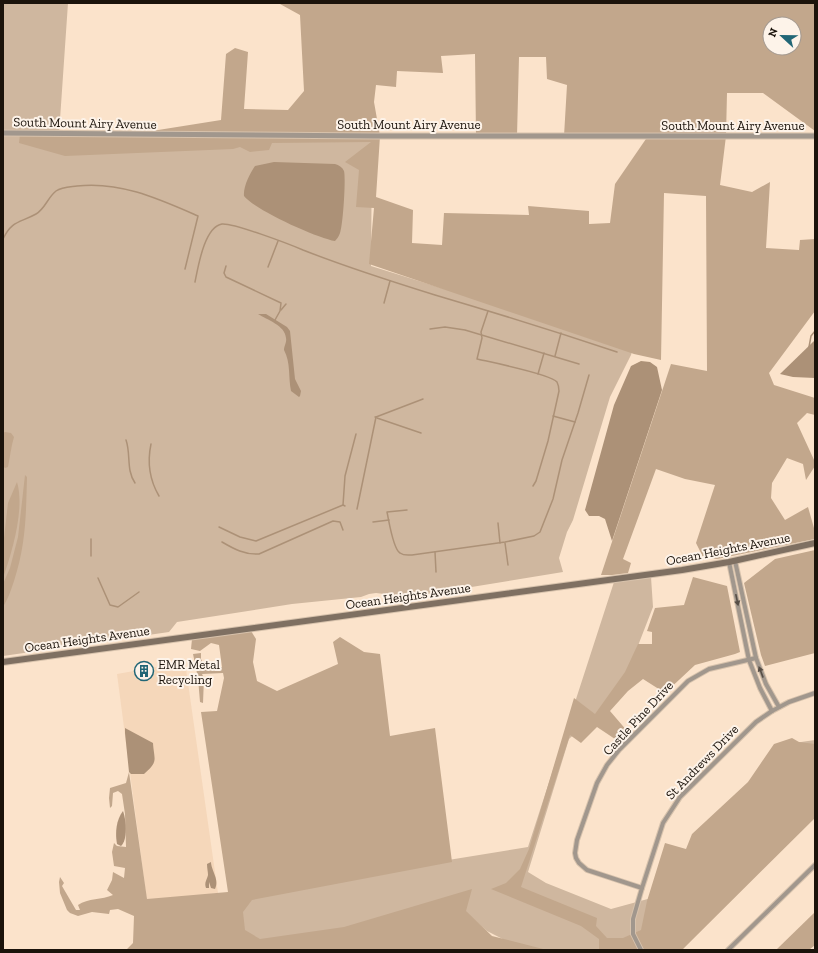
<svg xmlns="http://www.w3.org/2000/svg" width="818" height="953" viewBox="0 0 818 953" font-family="'Zilla Slab',serif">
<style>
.built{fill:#f5d7ba}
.green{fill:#cfb79f}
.forest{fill:#c2a78c;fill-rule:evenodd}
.water{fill:#ac9177}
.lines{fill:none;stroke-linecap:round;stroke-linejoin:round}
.stream{stroke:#ac9177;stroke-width:1.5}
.minor-casing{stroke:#d7c2ac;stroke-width:6}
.tertiary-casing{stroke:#d7c2ac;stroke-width:7}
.secondary-casing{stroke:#d7c2ac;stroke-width:8}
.minor{stroke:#a1978d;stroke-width:4}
.tertiary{stroke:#a1978d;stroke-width:5}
.secondary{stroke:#7f7062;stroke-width:6}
.oneway{fill:#574e46}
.labels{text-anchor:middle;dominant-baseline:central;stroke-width:4;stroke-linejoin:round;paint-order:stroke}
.street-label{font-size:13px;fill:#1b130b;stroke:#fdf3e9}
.poi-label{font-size:13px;fill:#1b130b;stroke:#fdf3e9;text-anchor:start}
</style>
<rect width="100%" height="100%" fill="#fbe3cb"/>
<!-- built -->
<polygon class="built" points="185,662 218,893 147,902 117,674"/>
<!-- green -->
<g class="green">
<polygon points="3,3 68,3 59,134 372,142 371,266 633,348 631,355 610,397 573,520 567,532 559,558 563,572 410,597 376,593 369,594 361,597 292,604 177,622 169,632 3,656"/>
<polygon points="651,577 653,607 620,692 569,739 528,872 546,883 611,909 655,897 794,743 815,740 815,801 644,950 524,950 487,931 453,901 295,943 235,950 227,896 528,847 614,582"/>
</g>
<!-- forest -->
<g class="forest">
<path d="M281,3H815V131L763,93H727L726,136L720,185L752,192L770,182L766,248L799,250L800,240L815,239V311L769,373L774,385L815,398V415L807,413L797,423L815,462V466L806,480L803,464L787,458L772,483L771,498L785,520L808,507L814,528L815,539L717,559L703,557L696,543L715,485L685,479L656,469L623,559L631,563L628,573L612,575H601L671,364L707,371L706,196L664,193L661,360L634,354L369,264L374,208L356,207L359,170L345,162L371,142L272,143L269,150L250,152L240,147L233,149L65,156L19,143L20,134H133L221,120L226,54L235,48L248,52L244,109L288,110L304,91L300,15L280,4ZM770,24H794V48H770ZM475,54L476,136H517L519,57H546L547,79L567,85L564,136H648L615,184L610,223L589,224V211L528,206L529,215L444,213L442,245L412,243L413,210L376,197L380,136L374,102L376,85L396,87L397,71L443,73L441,56Z"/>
<path d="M5,432L11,433L14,437C11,447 10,457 8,467L5,468L3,466V433Z"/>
<path d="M25,475L27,477C26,515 26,544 14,581C11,590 8,599 3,607V584L10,568L18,537Z"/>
<path d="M17,482C25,509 12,552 3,578V547L8,503Z"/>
<polygon points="815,550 815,577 814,583 815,583 815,653 765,666 761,655 744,583 775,559"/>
<polygon points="693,577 727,586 740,652 735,654 695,665 665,693 643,679 628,691 610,711 628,732 618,741 597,727 581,743 570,735 521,887 597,918 596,926 607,938 623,938 641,930 647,901 665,843 686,849 692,834 748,782 774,744 792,738 799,742 815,744 815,818 682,950 599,950 599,939 581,926 491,889 506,883 520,869 529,849 574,698 595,714 625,672 638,644 652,644 652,632 647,631 655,608 684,605"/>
<path d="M251,631L256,639L253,662L257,681L277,691L338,664L333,642L340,637L364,652L380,654L390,736L435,728L452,862L252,900L243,912L245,930L260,939L344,927L472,889L466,911L492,936L547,950H126L133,943L134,916L118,909L110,910L109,914L92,912L78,916L70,913L67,910L60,893L59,882L60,877L64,883L62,886L76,910H80L78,905C88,898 102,900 113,895L107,890L112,880L113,872L124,878L125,868L114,866L112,852L114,843L117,846L126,847L125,814L122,794L118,791L113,793L112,806L110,808L109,798L110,788L126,783L129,772L147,899L228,892L201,712L217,711L224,678L223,673L202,674L204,678L203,703L200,702L198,678L193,654L201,653V659L205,667H222L219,645L211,643L200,651L191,649L192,639Z"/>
<polygon points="815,912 815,945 809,950 776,950"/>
</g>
<!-- water -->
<g class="water">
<path d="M274,162L335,164C339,165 342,167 344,171C346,178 343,226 340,233C339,236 337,239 335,241C317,238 255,210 244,196C243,187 250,173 255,166Z"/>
<path d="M258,314H266L287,327L290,331L295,379L301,391L300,396L299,397L291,391C288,377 291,363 284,350C284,346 287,342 286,338C285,325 267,320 258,314Z"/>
<polygon points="815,340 815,378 793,377 780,374"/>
<polygon points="641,361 650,362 657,367 662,390 612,541 605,519 599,516 589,516 585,510 614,405 631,366"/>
<path d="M125,728L153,743C154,760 159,761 144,774H131L129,772L125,733Z"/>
<path d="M123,811C126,819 128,840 121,846L117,844C115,833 116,820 123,811Z"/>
<path d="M211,862C211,870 220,880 215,889L211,888L209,882V888H206C204,882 207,880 208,875C208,872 207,868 207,864Z"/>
</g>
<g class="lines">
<!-- stream -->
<g class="stream">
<path d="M3,239C12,220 20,223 36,214C45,209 48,197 56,191C62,187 70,187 77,186C120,181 159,199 198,216L185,269"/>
<polyline points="226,266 224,273 226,277 281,303 280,311 275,320"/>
<polyline points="268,267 278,241"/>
<path d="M195,282C198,268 204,227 222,224C234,223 289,244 303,250C346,267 390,281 435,295C496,313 557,332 617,352"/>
<polyline points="384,303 390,281"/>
<polyline points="281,310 286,304"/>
<path d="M488,311L481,332L482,338L477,359C490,362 551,374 557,382C558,384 559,388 559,391L548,441L536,481L533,486"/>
<polyline points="430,329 445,327 465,330 579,364"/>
<polyline points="809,347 811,336 815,331"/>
<polyline points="555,356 561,333"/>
<polyline points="538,374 544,353"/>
<polyline points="553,416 575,422"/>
<polyline points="376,417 423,399"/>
<polyline points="377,418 421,433"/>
<path d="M126,440C131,454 126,470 135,483"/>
<path d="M151,444C147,463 149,479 159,496"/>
<polyline points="345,506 343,505 345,476 356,434"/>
<polyline points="357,509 376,417 375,417"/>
<path d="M407,510L387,512C389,521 393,549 400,553C404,556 408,555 412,555L505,542L534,536L540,532L553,499L562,460L578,413L589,375"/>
<polyline points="373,522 389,520"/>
<polyline points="498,523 500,543"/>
<polyline points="219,527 240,537 256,541 343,505"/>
<polyline points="91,539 91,556"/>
<path d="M222,542C234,549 245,555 259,554L333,521L340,522L343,530"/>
<polyline points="505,543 508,565"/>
<polyline points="435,552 436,572"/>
<polyline points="98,578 110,605 118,607 139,592"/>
</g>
<defs>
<g id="minor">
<polyline points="735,561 756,658 766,684 779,707"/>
<polyline points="729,562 749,660 760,688 772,711"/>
<polyline points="642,888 587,870 579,863 576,858 575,853 577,840 597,783 607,765 619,750 688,681 709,669 756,658"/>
<polyline points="641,950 633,934 633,919 642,888 663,823 680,797 756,722 772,711 789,702 815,693"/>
<polyline points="728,950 815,865"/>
</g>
<polyline id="tertiary" points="3,133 376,136 815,136"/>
<polyline id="secondary" points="3,662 682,570 729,562 815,543"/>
</defs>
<!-- minor casing -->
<use href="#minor" class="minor-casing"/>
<!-- tertiary casing -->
<use href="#tertiary" class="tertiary-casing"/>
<!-- secondary casing -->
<use href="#secondary" class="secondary-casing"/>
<!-- minor -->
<use href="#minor" class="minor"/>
<!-- tertiary -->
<use href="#tertiary" class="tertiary"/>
<!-- secondary -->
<use href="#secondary" class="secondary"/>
</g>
<!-- one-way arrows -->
<defs><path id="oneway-solid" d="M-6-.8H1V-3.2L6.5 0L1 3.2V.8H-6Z"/></defs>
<g class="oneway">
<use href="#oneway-solid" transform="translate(737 600) rotate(78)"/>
<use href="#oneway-solid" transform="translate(761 672) rotate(-111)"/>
</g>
<!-- icons -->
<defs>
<symbol id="building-ring" viewBox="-11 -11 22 22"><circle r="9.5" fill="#fdf3e9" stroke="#216676" stroke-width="1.5"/><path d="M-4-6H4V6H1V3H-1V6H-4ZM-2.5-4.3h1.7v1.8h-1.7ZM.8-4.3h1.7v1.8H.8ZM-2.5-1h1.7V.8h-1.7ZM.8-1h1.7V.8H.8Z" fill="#216676"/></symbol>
</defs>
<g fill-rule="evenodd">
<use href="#building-ring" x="133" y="660" width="22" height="22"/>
</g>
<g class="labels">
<!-- street labels -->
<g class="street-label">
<text transform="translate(85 123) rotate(1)">South Mount Airy Avenue</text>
<text x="409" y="124">South Mount Airy Avenue</text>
<text x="733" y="125">South Mount Airy Avenue</text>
<text transform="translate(728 549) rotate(-11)">Ocean Heights Avenue</text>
<text transform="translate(408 596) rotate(-8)">Ocean Heights Avenue</text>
<text transform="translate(87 639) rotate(-8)">Ocean Heights Avenue</text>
<text transform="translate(638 718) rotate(-47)">Castle Pine Drive</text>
<text transform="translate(702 762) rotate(-46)">St Andrews Drive</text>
</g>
<!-- poi labels -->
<g class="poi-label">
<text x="158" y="664">EMR Metal<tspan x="158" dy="15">Recycling</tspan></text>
</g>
</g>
<!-- border -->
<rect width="818" height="953" fill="none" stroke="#1b130b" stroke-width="8"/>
<!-- north arrow -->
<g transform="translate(782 36) rotate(292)"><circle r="19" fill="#fdf3e9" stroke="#a39990"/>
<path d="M0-3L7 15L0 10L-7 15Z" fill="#216676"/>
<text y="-6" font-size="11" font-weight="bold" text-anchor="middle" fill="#1b130b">N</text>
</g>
</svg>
